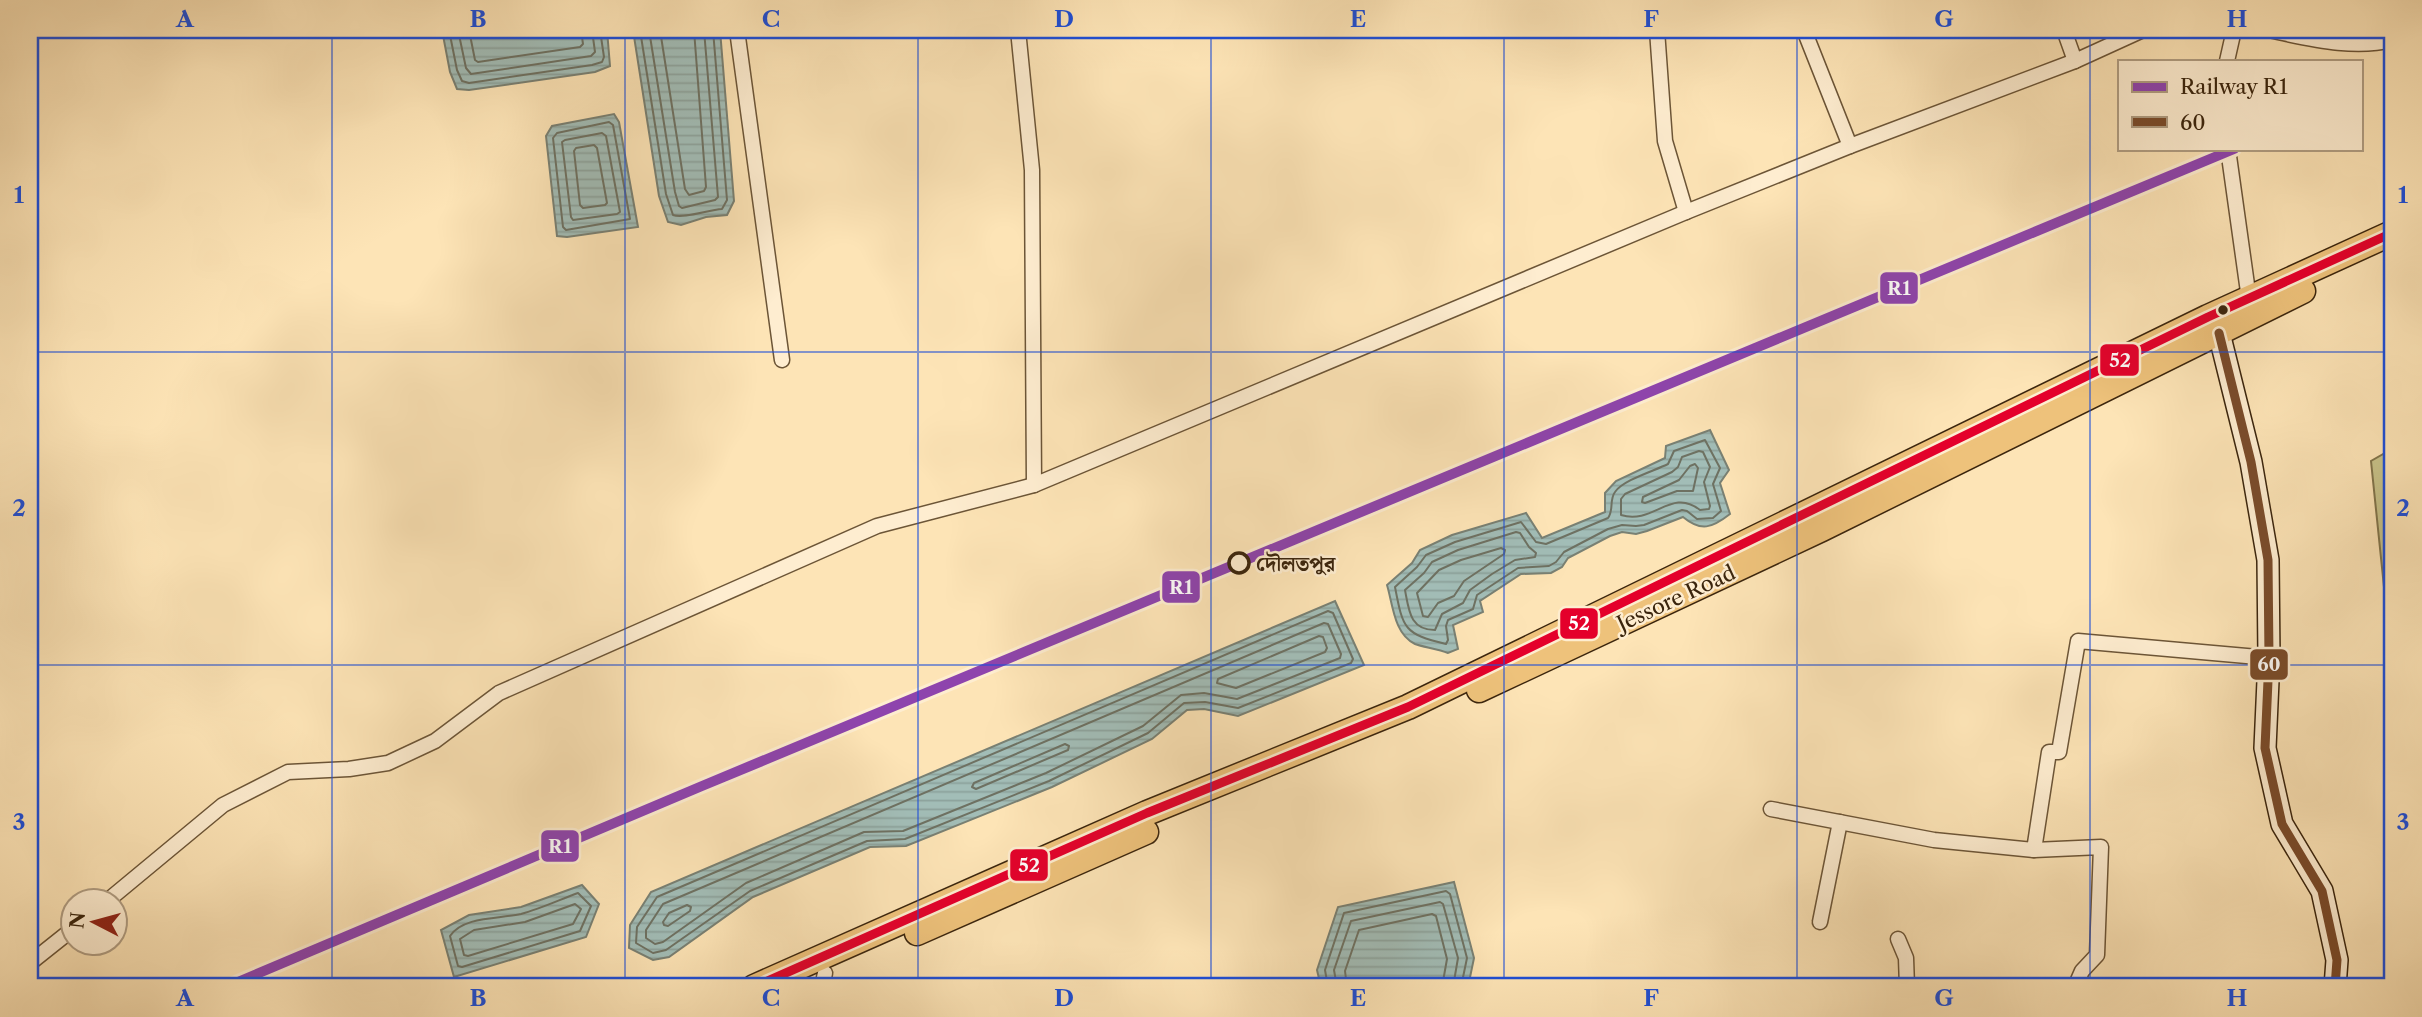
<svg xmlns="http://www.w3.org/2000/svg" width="2422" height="1017" viewBox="0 0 2422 1017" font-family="'Libre Caslon Text','Noto Serif Bengali',serif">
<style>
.green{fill:#c7c289;stroke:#81744b;stroke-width:2}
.water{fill:url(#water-rules);stroke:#798073;stroke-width:2}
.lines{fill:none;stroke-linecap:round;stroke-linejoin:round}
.shore{stroke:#6e7162;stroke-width:2}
.minor-casing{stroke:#6c5537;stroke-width:17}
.secondary-casing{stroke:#3b250d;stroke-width:24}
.trunk-casing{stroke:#3b250d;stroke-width:27}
.minor{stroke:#feedd0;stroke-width:14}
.secondary{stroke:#feedd0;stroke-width:21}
.trunk{stroke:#eec27b;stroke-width:24}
.bus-1-casing{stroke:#feedd0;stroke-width:14}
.bus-2-casing{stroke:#feedd0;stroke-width:14}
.bus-1{stroke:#7a4b2a;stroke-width:9}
.bus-2{stroke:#e4002b;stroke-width:9}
.rail-1-casing{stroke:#feedd0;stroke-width:16}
.rail-1{stroke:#8e44ad;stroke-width:10}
.grid{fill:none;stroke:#1d4ed8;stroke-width:2;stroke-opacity:0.55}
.bus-dot{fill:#3b250d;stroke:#feedd0;stroke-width:2.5}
.stop-dot{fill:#feedd0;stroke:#3b250d;stroke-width:3.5}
.labels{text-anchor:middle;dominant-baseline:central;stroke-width:5;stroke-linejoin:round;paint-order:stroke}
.stop-label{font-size:21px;font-weight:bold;fill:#3b250d;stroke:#feedd0;text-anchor:start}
.street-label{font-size:21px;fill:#3b250d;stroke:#feedd0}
.line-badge{stroke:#feedd0;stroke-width:2.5}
.badge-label{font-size:19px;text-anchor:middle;font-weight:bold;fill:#fff}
.neatline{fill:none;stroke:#1d4ed8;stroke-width:2.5}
.grid-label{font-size:23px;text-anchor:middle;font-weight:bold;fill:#1d4ed8}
</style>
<defs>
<pattern id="water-rules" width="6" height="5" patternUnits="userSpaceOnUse" patternTransform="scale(1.75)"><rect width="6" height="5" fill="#a2bdb7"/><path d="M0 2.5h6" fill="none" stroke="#8ca29c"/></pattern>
</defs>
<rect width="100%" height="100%" fill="#fde4b6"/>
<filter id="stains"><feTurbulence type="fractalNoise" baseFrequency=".00286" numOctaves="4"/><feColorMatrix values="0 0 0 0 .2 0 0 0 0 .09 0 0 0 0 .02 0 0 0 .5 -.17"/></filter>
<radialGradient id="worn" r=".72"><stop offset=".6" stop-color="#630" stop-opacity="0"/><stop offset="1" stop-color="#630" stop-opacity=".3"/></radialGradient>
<!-- green -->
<polygon class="green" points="2392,449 2392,655 2391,655 2371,461"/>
<!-- water -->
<g class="water">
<polygon points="442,30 607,30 610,66 595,72 469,90 457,89 450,72"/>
<polygon points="633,30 720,30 734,201 727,215 706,217 681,225 668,222 659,196"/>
<polygon points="614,114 619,122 638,227 567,237 557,236 546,136 552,126"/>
<path d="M1710,430L1729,470L1720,483L1730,514C1712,528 1701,532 1683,517L1647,531L1636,534L1622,532L1610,536L1568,558L1562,567L1551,573L1521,574L1480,601L1483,612L1453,625L1458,649L1448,653C1438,649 1423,647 1415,644C1394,634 1393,605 1387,585L1412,563L1420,550L1452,535L1526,513L1542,538L1605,512V493L1616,481L1665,458L1666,446Z"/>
<polygon points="1335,601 1364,665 1238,716 1204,709 1187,710 1152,739 1052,787 906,846 870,847 753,897 669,957 653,960 629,948 630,925 651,892"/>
<polygon points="1454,882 1474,958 1468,987 1321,987 1317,970 1338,907"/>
<polygon points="582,885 599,904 586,937 454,977 441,930 469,915 521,907"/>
</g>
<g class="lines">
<!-- shore -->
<g class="shore">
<polyline points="449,30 457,70 462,81 469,83 592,65 602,62 604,57 600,30"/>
<polyline points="458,30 466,68 471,74 591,56 595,52 592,30"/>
<polyline points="469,30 475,60 478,62 580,47 583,44 581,30"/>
<path d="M640,30L666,194L673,215C683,219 708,210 722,209L727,200L713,30"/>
<polyline points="649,30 675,192 679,206 682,208 715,200 718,197 704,30"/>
<polyline points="660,30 685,189 689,195 704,191 706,187 694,30"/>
<polygon points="609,122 613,125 630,219 566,230 563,227 553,138 557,133"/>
<polygon points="602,133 606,136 620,212 617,214 573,220 571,217 562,142 565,140"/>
<polygon points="594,145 597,148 607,203 605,205 583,208 580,205 574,151 576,148"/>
<path d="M1705,440L1720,468L1713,484L1721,511L1713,518L1697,519L1687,511L1682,510L1644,525L1636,526L1622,525L1608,529L1564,552L1556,562L1549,566L1518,568L1477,595L1473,609L1448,620L1446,626L1448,640L1446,644C1404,634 1403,629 1395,587L1417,567L1426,555L1455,542L1521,522L1536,542L1546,544L1608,518C1614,510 1609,500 1615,492C1623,480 1654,471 1668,464L1674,451Z"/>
<path d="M1699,451L1703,452L1710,467L1704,482L1710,506L1709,509L1700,510C1671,487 1654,525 1621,515V499L1625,494L1672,472L1678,467L1682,457Z"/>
<polygon points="1695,464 1698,468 1693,491 1677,491 1645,503 1642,502 1643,497 1679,480 1690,466"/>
<path d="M1516,532L1520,533L1529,547L1536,553L1535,557L1515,560L1492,574L1470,590L1463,603L1442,614L1435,630C1410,630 1409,611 1405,590L1424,573L1432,562L1458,550Z"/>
<polygon points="1501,548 1505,550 1504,554 1464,581 1454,596 1438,603 1428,617 1423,616 1417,593 1439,570 1461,560"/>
<polygon points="1328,611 1333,613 1353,659 1351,663 1238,708 1205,702 1184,703 1148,733 1049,781 905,839 867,841 750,891 666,950 653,953 636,943 637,927 657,897"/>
<polygon points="1324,623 1328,624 1341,654 1340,658 1237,699 1204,693 1181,695 1143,726 1046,773 903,831 864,832 746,883 663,942 655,944 646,938 646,930 663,904"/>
<polygon points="1319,636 1323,637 1327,648 1325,652 1236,688 1217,683 1218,679"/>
<polygon points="1065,744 1069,746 1068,750 976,789 972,787 974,783"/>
<path d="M578,893L591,906L580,931L462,967L458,966L450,936C463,916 500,919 521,914C540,909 559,900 578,893Z"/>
<polygon points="575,904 581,909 573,924 468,956 464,955 460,939 474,930 525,922"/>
<polygon points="687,905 691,907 690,911 668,926 664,925 663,922 669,913"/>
<polyline points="1328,987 1325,970 1344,913 1446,891 1450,894 1467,958 1461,987"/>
<polyline points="1337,987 1334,970 1351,921 1440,902 1443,904 1458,958 1453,987"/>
<polyline points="1347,987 1345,971 1359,930 1432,914 1436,916 1447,959 1442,987"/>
</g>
<defs>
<g id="minor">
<polyline points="737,30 782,360"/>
<polyline points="1018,30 1032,170 1034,485"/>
<polyline points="1657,30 1665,141 1686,212"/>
<polyline points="1804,30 1850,146"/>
<polyline points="2064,30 2075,61"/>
<path d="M2268,30C2308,38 2352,50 2392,40"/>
<polyline points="2227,61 2234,30"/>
<polyline points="2228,149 2249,299"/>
<polyline points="1771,809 1934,840 2034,850 2049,752 2059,752 2078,641 2269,658"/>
<polyline points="2034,850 2101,847 2097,955 2082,971 2075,987"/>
<polyline points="106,902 223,805 288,772 349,769 388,763 435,741 499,693 877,526 1034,485 1686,212 1850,146 2075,61 2143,30"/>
<polyline points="1820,922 1840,822"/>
<polyline points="1898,939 1906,958 1907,987"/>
<polyline points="30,963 74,928"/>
<polyline points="822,987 825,973"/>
</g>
<polyline id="secondary" points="2219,333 2251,462 2268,560 2269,658 2265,748 2282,824 2322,891 2337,960 2335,987"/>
<g id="trunk">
<polyline points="1479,690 1822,529 2303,291"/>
<polyline points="917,933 1146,832"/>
<polyline points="754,987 1147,813 1408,707 2208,317 2392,233"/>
</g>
</defs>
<!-- minor casing -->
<use href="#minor" class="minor-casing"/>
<!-- secondary casing -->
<use href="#secondary" class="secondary-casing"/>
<!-- trunk casing -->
<use href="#trunk" class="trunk-casing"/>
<!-- minor -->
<use href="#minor" class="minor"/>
<!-- secondary -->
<use href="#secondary" class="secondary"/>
<!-- trunk -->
<use href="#trunk" class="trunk"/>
<defs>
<polyline id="bus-1" points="2219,333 2251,462 2268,560 2269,658 2265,748 2282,824 2322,891 2337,960 2335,987"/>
<polyline id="bus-2" points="754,987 1147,813 1408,707 2208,317 2392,233"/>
</defs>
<!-- bus-1 casing -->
<use href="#bus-1" class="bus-1-casing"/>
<!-- bus-2 casing -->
<use href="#bus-2" class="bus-2-casing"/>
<!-- bus-1 -->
<use href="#bus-1" class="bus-1"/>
<!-- bus-2 -->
<use href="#bus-2" class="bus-2"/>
<defs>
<polyline id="rail-1" points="226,987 702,786 2234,149"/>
</defs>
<!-- rail-1 casing -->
<use href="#rail-1" class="rail-1-casing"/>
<!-- rail-1 -->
<use href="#rail-1" class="rail-1"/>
</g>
<!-- grid -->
<path class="grid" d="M332,30V987M625,30V987M918,30V987M1211,30V987M1504,30V987M1797,30V987M2090,30V987M30,352H2392M30,665H2392"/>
<!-- markers -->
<circle class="bus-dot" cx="2223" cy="310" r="6"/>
<circle class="stop-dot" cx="1239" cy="563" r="10"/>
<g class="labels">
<!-- stop labels -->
<g class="stop-label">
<text x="1256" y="563">দৌলতপুর</text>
</g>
<!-- street labels -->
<g class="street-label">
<text transform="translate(1676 598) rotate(-25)">Jessore Road</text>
</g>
</g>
<g class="line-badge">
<rect x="1879" y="271" width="40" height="34" rx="7" fill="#8e44ad"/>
<rect x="2099" y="343" width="41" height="34" rx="7" fill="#e4002b"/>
<rect x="1161" y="570" width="40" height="34" rx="7" fill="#8e44ad"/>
<rect x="1559" y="607" width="40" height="33" rx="7" fill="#e4002b"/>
<rect x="2249" y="648" width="40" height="33" rx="7" fill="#7a4b2a"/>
<rect x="540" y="829" width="40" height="34" rx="7" fill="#8e44ad"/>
<rect x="1009" y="848" width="40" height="34" rx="7" fill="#e4002b"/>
</g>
<g class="badge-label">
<text x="1899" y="295">R1</text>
<text x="2120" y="367">52</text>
<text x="1181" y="594">R1</text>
<text x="1579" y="630">52</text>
<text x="2269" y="671">60</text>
<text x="560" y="853">R1</text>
<text x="1029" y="872">52</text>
</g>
<!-- margin -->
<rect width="2422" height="1017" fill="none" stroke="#fde4b6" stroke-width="77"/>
<!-- legend -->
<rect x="2118" y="60" width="245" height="91" fill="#feedd0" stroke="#b09d82" stroke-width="2"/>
<rect x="2132" y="82" width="35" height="10" fill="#8e44ad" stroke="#b09d82" stroke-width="2"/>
<text x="2180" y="94" font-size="21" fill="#3b250d">Railway R1</text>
<rect x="2132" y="117" width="35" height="10" fill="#7a4b2a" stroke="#b09d82" stroke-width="2"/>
<text x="2180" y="130" font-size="21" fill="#3b250d">60</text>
<!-- north arrow -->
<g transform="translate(94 922) rotate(276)"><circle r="33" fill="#feedd0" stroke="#b09d82" stroke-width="2"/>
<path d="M0-5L12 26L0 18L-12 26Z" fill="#8f2418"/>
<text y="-10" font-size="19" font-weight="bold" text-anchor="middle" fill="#3b250d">N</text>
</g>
<rect x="38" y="38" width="2346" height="940" class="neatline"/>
<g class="grid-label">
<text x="185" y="27">A</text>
<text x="478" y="27">B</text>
<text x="771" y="27">C</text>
<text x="1064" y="27">D</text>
<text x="1358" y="27">E</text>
<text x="1651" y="27">F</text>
<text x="1944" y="27">G</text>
<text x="2237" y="27">H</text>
<text x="19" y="203">1</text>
<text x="2403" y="203">1</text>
<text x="19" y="516">2</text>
<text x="2403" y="516">2</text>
<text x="19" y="830">3</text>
<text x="2403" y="830">3</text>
<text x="185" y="1006">A</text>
<text x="478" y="1006">B</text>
<text x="771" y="1006">C</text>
<text x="1064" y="1006">D</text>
<text x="1358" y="1006">E</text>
<text x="1651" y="1006">F</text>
<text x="1944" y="1006">G</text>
<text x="2237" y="1006">H</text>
</g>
<rect width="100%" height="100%" filter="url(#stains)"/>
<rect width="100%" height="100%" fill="url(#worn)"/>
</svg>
